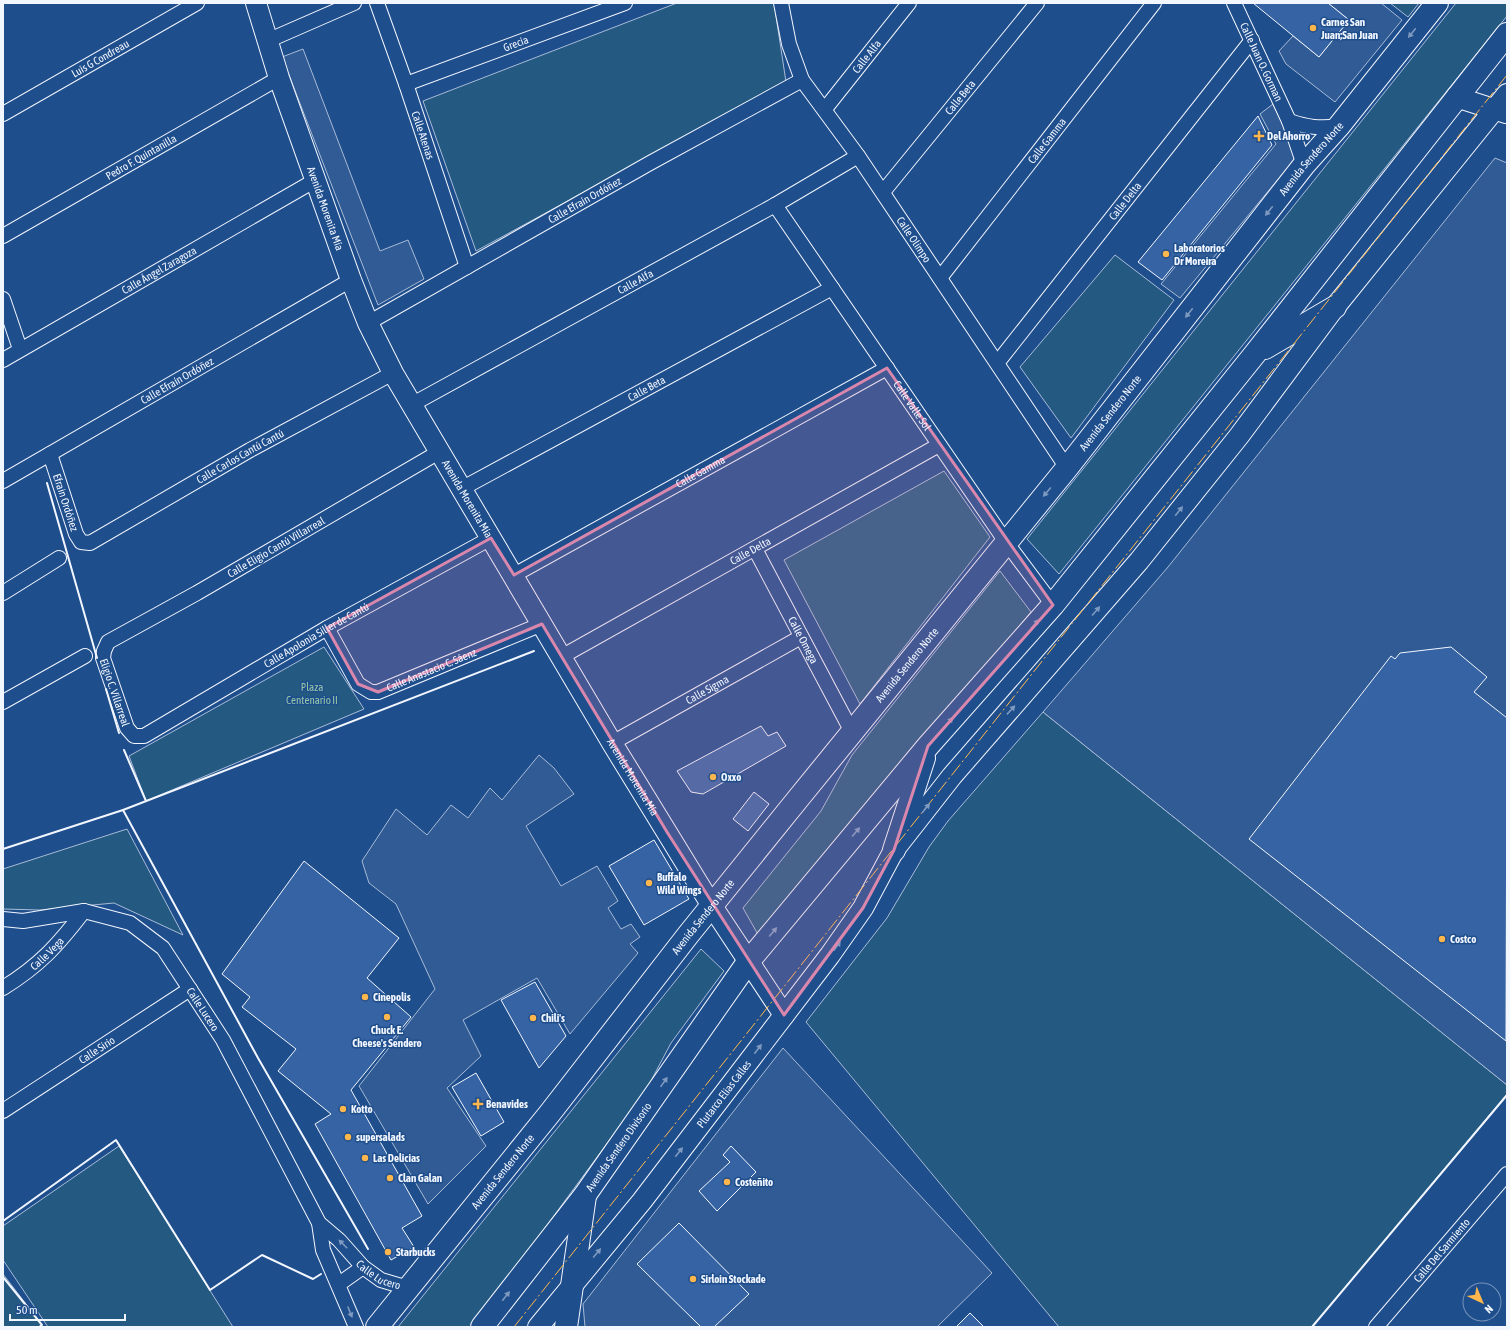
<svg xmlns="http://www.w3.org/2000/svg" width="1510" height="1330" viewBox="0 0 1510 1330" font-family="'Asap Condensed',sans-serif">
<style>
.green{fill:#245a82;stroke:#a8bbd7}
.parking{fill:#305b95;stroke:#a8bbd7}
.building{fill:#3563a3;stroke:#f2f6ff}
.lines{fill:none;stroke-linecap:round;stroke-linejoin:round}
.street-casing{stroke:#f2f6ff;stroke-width:16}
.secondary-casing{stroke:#f2f6ff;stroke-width:22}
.primary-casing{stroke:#f2f6ff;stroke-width:24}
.street{stroke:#1f4e8c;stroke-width:14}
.secondary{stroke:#1f4e8c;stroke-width:20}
.primary{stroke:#1f4e8c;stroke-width:22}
.wall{stroke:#f2f6ff;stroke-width:2}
.power{stroke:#ffb74d;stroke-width:1;stroke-dasharray:14 3 2 3;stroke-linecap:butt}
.oneway{fill:#7e9ac0}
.marked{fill:#da87ad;fill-opacity:0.2;stroke:#da87ad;stroke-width:3;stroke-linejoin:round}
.poi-dot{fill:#ffb74d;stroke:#1f4e8c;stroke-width:1.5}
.labels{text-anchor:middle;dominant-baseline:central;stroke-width:3;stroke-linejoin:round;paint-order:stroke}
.poi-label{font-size:11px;font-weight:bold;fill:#f2f6ff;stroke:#1f4e8c;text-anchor:start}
.street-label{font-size:11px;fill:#f2f6ff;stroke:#1f4e8c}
.park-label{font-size:11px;fill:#97c8a6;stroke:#1f4e8c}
</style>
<rect width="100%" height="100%" fill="#1f4e8c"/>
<!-- green -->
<g class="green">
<polygon points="677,3 774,3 786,82 476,251 423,101"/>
<polygon points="1390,3 1419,3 1408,17"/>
<polygon points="1456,3 1507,3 1507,16 1059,574 1027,539"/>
<polygon points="1115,255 1174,300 1071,438 1020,367"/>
<polygon points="944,471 990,537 860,704 784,560"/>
<polygon points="1000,571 1031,612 760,938 743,908 821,811 852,755"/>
<polygon points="324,647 364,709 146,801 129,756"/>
<polygon points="1043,712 1507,1085 1507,1094 1312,1327 1059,1327 806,1022 887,918 929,847 948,821"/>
<polygon points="127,829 183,935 114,903 40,910 3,909 3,869"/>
<polygon points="701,949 724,971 671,1043 645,1092 472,1327 398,1327"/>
<polygon points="119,1146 233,1327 48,1327 3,1260 3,1226"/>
<polygon points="3,1274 42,1325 39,1327 3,1327"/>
</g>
<!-- parking -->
<g class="parking">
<polygon points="1328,3 1381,3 1402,20 1335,102 1286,64 1279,51 1293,36 1319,57 1349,20"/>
<polygon points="303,49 380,251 408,240 424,279 378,305 282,57"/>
<polygon points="1273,104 1298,155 1180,298 1161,284 1276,144 1260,114"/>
<polygon points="1495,158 1507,163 1507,1085 1043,712 1168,567"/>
<polygon points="539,755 554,768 574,794 526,826 561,886 597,866 618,901 608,908 621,929 631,924 640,937 630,944 638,953 570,1034 537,978 463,1020 481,1056 447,1088 486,1146 428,1204 359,1086 435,989 396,904 369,883 362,861 396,809 427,835 451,805 468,818 490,788 502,800"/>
<polygon points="783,1048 992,1273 937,1327 585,1327 583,1304"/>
</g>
<!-- building -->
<g class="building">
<polygon points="1253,3 1328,3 1349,20 1319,57"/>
<polygon points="1258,116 1272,145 1162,280 1138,262"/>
<polygon points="1451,647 1487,677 1474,692 1507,718 1506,1041 1249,839 1391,656 1395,659 1400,653"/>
<polygon points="761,726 768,736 777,732 786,746 703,794 691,792 677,771"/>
<polygon points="754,792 769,804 748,831 733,819"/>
<polygon points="654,840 689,899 644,925 609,866"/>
<polygon points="304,861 399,938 367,978 411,1017 351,1090 422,1216 402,1228 414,1247 391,1260 315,1124 331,1114 278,1071 296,1049 242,1007 250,997 222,974"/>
<polygon points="535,982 566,1036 539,1068 501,1000"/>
<polygon points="476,1073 504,1122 481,1136 452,1087"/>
<polygon points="731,1146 756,1172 717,1211 699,1191 730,1162 723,1155"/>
<polygon points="679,1223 749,1294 714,1327 701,1327 637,1264"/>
<polygon points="970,1313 984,1327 956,1327"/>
</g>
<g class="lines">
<defs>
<g id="street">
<path id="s1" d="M377,3L406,84L467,267"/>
<path id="s2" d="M781,3L789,44L802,80L858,156L1067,468"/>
<path id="s3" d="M1234,3L1289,121L1304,165"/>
<polyline points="267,41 354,3"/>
<path id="s4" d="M406,84L625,3"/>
<path id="s5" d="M825,109L909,3"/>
<path id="s6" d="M3,114L197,3"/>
<path d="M1289,121C1307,127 1320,129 1339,126"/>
<path id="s7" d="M883,192L1037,3"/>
<path id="s8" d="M775,205L1006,542L1053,605"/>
<path id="s9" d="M3,236L279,78"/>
<path id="s10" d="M940,278L1154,3"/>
<polyline points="3,299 20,349"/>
<path id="s11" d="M368,323L650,163L802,80"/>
<path id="s12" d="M3,360L314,181"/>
<path id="s13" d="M998,362L1252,40"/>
<path id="s14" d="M411,405L775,205L858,156"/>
<path id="s15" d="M439,452L197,593L108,642L104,651L103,658L127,728L134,736H144L327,628L491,538"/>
<path id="s16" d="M50,454L76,534L81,542L90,543L250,450L393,373"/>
<path id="s17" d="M3,481L351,280"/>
<path id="s18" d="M461,489L832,288"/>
<path id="s19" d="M755,549L852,732"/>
<path id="s20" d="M514,575L887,368"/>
<polyline points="3,593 59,558"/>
<path id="s21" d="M327,628L358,684L371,692H378L542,624"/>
<path id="s22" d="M561,657L939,445"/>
<polyline points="3,702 85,656"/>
<path id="s23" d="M612,743L801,637"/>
<path id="s24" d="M3,919L23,921L84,911L130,923L163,948L223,1040L319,1223L323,1250L356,1327"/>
<path id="s25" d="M3,988C40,965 58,945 84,911"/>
<path id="s26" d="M3,1111L190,989"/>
<path id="s27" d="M319,1223L339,1240L363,1267L381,1280L408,1288"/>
<polyline points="339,1284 363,1267"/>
<path id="s28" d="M1376,1327L1507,1174"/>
</g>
<g id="secondary">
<path id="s29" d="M256,3L279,78L351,280L368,323L393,373L612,743L712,906L784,1015"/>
<polyline points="1456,97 1506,113"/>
<path id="s30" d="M538,1327L642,1201L830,955L863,908L894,850L952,776L1139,561L1239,436L1335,307L1507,94"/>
</g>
<g id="primary">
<polyline points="1265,348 1335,307"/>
<polyline points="894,850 924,758"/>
<path id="s31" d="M377,1327L550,1113L688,935L797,800L1067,468L1304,165L1339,126L1437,3"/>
<path id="s32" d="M482,1327L585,1195L748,962L928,746L1053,605L1254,355L1507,34"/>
<polyline points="566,1327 585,1196"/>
</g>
</defs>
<!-- street casing -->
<use href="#street" class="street-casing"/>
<!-- secondary casing -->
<use href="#secondary" class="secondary-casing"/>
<!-- primary casing -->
<use href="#primary" class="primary-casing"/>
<!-- street -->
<use href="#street" class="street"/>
<!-- secondary -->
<use href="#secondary" class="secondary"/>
<!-- primary -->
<use href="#primary" class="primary"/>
<!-- wall -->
<g class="wall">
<polyline points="47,483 97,658"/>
<polyline points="106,689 119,733"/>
<polyline points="124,750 146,801"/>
<polyline points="123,810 534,651"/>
<polyline points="3,849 123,810 258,1058 368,1249"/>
<polyline points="3,1221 116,1140 210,1290 262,1255 313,1279 321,1274"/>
<polyline points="3,1277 42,1325 39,1327"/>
<polyline points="1312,1327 1507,1095"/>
</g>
<!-- power -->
<polyline class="power" points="514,1327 1507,75"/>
</g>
<!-- one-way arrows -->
<defs><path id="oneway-solid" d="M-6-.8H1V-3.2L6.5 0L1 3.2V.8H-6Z"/></defs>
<g class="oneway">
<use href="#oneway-solid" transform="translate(1412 33) rotate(129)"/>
<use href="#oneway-solid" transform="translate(1269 211) rotate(128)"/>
<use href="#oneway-solid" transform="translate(1189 313) rotate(128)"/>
<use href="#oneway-solid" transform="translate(1047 492) rotate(130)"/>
<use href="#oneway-solid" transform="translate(1179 511) rotate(-51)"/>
<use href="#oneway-solid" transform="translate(1096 611) rotate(-49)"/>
<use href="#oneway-solid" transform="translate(1035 624) rotate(-49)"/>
<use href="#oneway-solid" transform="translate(1011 710) rotate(-47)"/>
<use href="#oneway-solid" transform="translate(949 722) rotate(-49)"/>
<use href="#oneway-solid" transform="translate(926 808) rotate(-51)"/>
<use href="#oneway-solid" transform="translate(856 832) rotate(-50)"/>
<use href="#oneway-solid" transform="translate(773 932) rotate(-50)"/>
<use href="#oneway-solid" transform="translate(837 946) rotate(-55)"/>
<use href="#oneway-solid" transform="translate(758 1049) rotate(-53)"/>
<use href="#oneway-solid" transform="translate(664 1082) rotate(-55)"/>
<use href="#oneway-solid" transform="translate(679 1152) rotate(-52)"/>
<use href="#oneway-solid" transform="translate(343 1244) rotate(-135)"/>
<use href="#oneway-solid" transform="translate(597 1253) rotate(-50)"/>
<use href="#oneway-solid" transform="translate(506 1296) rotate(-52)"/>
<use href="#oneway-solid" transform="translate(350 1312) rotate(68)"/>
</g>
<!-- marked area -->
<path class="marked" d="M887,368L1053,605L928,746L894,850L863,908L784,1015L667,832L542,624L378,692L358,684L327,628L491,538L514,575Z"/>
<!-- markers -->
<g class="poi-dot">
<circle cx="1313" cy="28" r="4"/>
<path d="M1257 130h4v4h4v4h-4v4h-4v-4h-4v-4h4z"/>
<circle cx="1166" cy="254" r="4"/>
<circle cx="713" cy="777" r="4"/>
<circle cx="649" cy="883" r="4"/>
<circle cx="1442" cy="939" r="4"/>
<circle cx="365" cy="997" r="4"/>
<circle cx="387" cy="1017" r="4"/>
<circle cx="533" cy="1018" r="4"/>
<path d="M476 1098h4v4h4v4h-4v4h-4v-4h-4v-4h4z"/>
<circle cx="343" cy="1109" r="4"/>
<circle cx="348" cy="1137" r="4"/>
<circle cx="365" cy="1158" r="4"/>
<circle cx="390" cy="1178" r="4"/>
<circle cx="727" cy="1182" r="4"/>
<circle cx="388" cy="1252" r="4"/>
<circle cx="693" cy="1279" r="4"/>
</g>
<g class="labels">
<!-- poi labels -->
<g class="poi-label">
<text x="1321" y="22">Carnes San<tspan x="1321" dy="13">Juan;San Juan</tspan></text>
<text x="1267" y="136">Del Ahorro</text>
<text x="1174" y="248">Laboratorios<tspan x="1174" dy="13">Dr Moreira</tspan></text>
<text x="721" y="777">Oxxo</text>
<text x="657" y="877">Buffalo<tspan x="657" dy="13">Wild Wings</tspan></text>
<text x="1450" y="939">Costco</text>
<text x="373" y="997">Cinepolis</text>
<text x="541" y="1018">Chili's</text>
<text x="387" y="1030" text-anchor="middle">Chuck E.<tspan x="387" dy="13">Cheese's Sendero</tspan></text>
<text x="486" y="1104">Benavides</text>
<text x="351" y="1109">Kotto</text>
<text x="356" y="1137">supersalads</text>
<text x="373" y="1158">Las Delicias</text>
<text x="398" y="1178">Clan Galan</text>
<text x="735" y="1182">Costeñito</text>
<text x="396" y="1252">Starbucks</text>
<text x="701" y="1279">Sirloin Stockade</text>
</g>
<!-- street labels -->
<g class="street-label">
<text stroke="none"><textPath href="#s4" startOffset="117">Grecia</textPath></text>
<text stroke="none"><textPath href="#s5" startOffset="67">Calle Alfa</textPath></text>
<text stroke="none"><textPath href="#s6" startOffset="112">Luis G Condreau</textPath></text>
<text stroke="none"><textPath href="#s3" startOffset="65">Calle Juan O. Gorman</textPath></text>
<text stroke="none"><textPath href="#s7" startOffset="122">Calle Beta</textPath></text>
<text stroke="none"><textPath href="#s1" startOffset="140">Calle Atenas</textPath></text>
<text stroke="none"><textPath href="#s10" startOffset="174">Calle Gamma</textPath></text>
<text stroke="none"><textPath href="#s9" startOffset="159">Pedro F. Quintanilla</textPath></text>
<text stroke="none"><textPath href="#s31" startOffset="1496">Avenida Sendero Norte</textPath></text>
<text stroke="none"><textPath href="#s11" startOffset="249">Calle Efraín Ordóñez</textPath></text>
<text stroke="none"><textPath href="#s13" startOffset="205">Calle Delta</textPath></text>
<text stroke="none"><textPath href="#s29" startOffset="217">Avenida Morenita Mía</textPath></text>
<text stroke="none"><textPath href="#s2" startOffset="275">Calle Olimpo</textPath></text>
<text stroke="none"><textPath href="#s12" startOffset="180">Calle Ángel Zaragoza</textPath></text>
<text stroke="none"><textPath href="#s14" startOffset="256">Calle Alfa</textPath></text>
<text stroke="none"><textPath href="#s17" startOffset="201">Calle Efraín Ordóñez</textPath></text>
<text stroke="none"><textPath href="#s18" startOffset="211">Calle Beta</textPath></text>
<text stroke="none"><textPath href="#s8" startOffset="243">Calle Valle Sol</textPath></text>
<text stroke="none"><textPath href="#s31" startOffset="1172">Avenida Sendero Norte</textPath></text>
<text stroke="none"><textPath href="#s16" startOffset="276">Calle Carlos Cantú Cantú</textPath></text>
<text stroke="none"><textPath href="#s20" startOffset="213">Calle Gamma</textPath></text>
<text stroke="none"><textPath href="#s29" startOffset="541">Avenida Morenita Mía</textPath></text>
<text stroke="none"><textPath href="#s16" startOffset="51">Efrain Ordóñez</textPath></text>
<text transform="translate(276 547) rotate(-30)">Calle Eligio Cantú Villarreal</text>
<text stroke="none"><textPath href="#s22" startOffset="217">Calle Delta</textPath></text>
<text stroke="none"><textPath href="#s15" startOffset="693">Calle Apolonia Siller de Cantú</textPath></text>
<text stroke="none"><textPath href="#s19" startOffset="103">Calle Omega</textPath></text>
<text stroke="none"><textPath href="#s31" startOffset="848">Avenida Sendero Norte</textPath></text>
<text stroke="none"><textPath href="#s21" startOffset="144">Calle Anastacio C. Sáenz</textPath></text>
<text stroke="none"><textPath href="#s23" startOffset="109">Calle Sigma</textPath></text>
<text stroke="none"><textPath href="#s15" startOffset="435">Eligio C. Villarreal</textPath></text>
<text stroke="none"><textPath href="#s29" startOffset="865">Avenida Morenita Mía</textPath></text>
<text stroke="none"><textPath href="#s31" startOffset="524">Avenida Sendero Norte</textPath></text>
<text stroke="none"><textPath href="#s25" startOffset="56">Calle Vega</textPath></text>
<text stroke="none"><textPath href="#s24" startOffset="244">Calle Lucero</textPath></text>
<text stroke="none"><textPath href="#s26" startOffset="112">Calle Sirio</textPath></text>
<text stroke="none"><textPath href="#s30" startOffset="298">Plutarco Elias Calles</textPath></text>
<text stroke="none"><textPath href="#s32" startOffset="226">Avenida Sendero Divisorio</textPath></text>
<text stroke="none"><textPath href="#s31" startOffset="200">Avenida Sendero Norte</textPath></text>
<text stroke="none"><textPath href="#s28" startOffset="101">Calle Del Sarmiento</textPath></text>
<text stroke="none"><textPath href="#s27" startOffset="80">Calle Lucero</textPath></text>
</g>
<!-- park labels -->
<g class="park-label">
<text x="312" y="687">Plaza<tspan x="312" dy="13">Centenario II</tspan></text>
</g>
</g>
<!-- border -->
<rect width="1510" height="1330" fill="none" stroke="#f2f6ff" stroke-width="8"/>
<!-- north arrow -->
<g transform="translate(1482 1302) rotate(136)"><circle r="19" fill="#1f4e8c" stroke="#7391ba"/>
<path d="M0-3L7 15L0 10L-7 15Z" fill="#ffb74d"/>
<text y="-6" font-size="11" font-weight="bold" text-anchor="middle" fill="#f2f6ff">N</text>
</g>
<!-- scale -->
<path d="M10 1314v6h115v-6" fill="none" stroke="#f2f6ff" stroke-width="2"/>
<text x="16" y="1314" font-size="12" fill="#f2f6ff" stroke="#1f4e8c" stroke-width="3" paint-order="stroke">50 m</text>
</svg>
